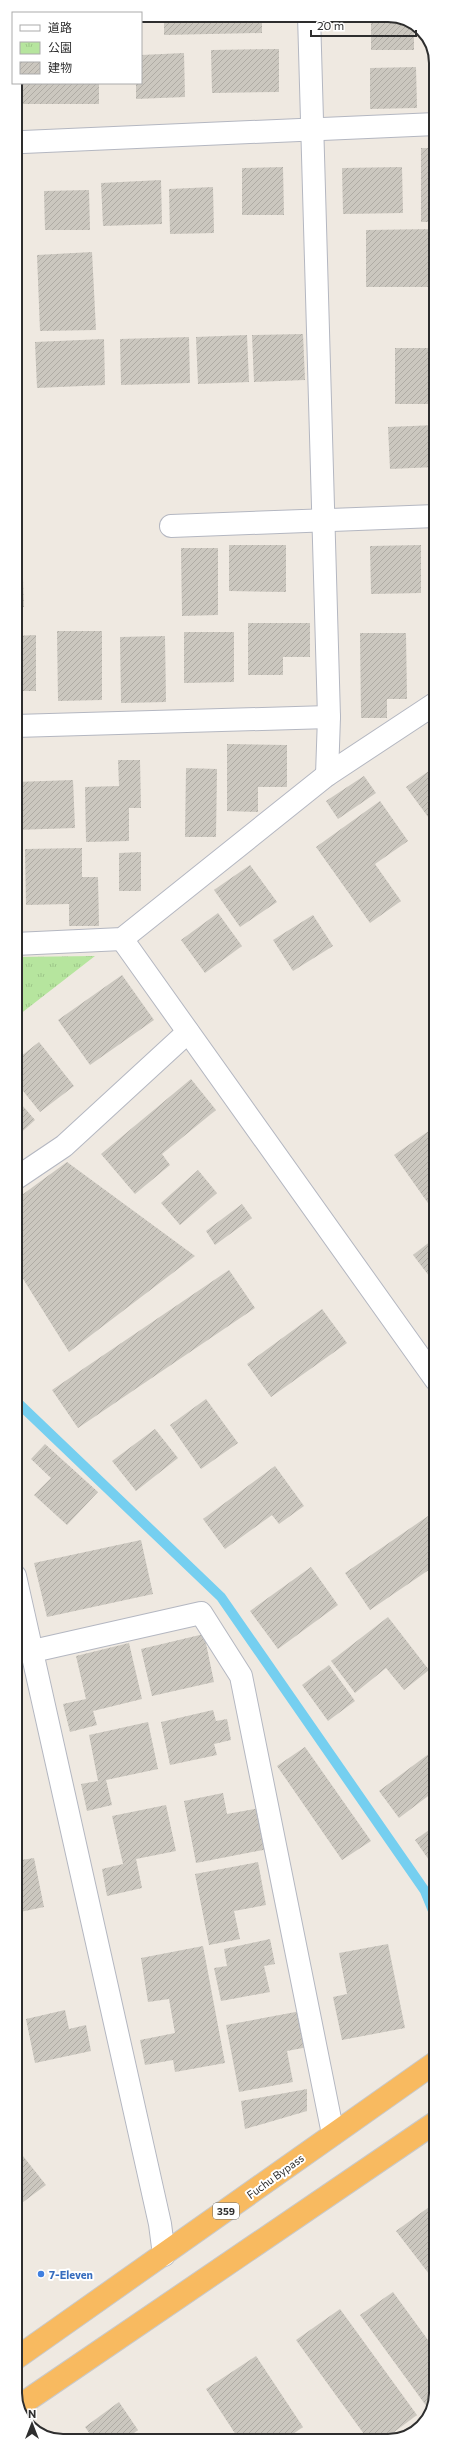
<svg xmlns="http://www.w3.org/2000/svg" width="451" height="2456" viewBox="0 0 451 2456" font-family="Commissioner,'Noto Sans JP',sans-serif">
<style>
.park{fill:url(#park-tufts)}
.lines{fill:none;stroke-linecap:round;stroke-linejoin:round}
.stream{stroke:#75cff0;stroke-width:10}
.building{fill:url(#building-hatch)}
.minor-casing{stroke:#b4b7c1;stroke-width:24}
.trunk-casing{stroke:#c9c9c9;stroke-width:24}
.minor{stroke:#fff;stroke-width:22}
.trunk{stroke:#f8ba60;stroke-width:22}
.shop-dot{fill:#3f7fe0;stroke:#fff;stroke-width:1.5}
.labels{text-anchor:middle;dominant-baseline:central;stroke-width:4;stroke-linejoin:round;paint-order:stroke}
.shield{fill:#fff;stroke:#6d6d6d;stroke-width:1}
.shield-label{font-size:10px;font-weight:bold;fill:#2e2e2e}
.street-label{font-size:11px;fill:#2e2e2e;stroke:#fff}
.shop-label{font-size:11px;font-weight:bold;fill:#366cbe;stroke:#fff;text-anchor:start}
.rim{fill:none;stroke:#2e2e2e;stroke-width:2}
</style>
<defs>
<pattern id="park-tufts" width="24" height="20" patternUnits="userSpaceOnUse"><rect width="24" height="20" fill="#b6e59e"/><path d="M3 7l-1-3M5 7V3M7 7l1-3M15 17l-1-3M17 17v-4M19 17l1-3" fill="none" stroke="#9dc588"/></pattern>
<pattern id="building-hatch" width="6" height="6" patternUnits="userSpaceOnUse"><rect width="6" height="6" fill="#cbc7bf"/><path d="M-1 1l2-2M0 6l6-6M5 7l2-2" fill="none" stroke="#afaba4"/></pattern>
</defs>
<rect width="100%" height="100%" fill="#efe9e1"/>
<!-- park -->
<polygon class="park" points="95,956 15,1018 15,957"/>
<g class="lines">
<!-- stream -->
<polyline class="stream" points="15,1400 221,1597 425,1891 436,1918"/>
</g>
<!-- building -->
<g class="building">
<polygon points="164,15 262,15 262,33 164,35"/>
<polygon points="371,15 394,15 414,25 414,50 371,50"/>
<polygon points="279,49 279,92 212,93 211,50"/>
<polygon points="184,53 185,97 136,99 136,83 141,83 141,55"/>
<rect x="432" y="66" width="4" height="38"/>
<polygon points="416,67 417,108 370,109 370,68"/>
<rect x="22" y="83" width="77" height="21"/>
<rect x="421" y="148" width="15" height="74"/>
<polygon points="283,167 284,215 242,215 242,168"/>
<polygon points="402,167 403,213 343,214 342,168"/>
<polygon points="161,180 162,224 103,226 101,183"/>
<polygon points="213,187 214,233 170,234 169,189"/>
<polygon points="89,190 90,230 45,230 44,191"/>
<polygon points="436,229 436,287 366,287 366,230"/>
<polygon points="92,252 96,330 40,331 37,255"/>
<polygon points="303,334 305,380 254,382 252,335"/>
<polygon points="247,335 249,382 198,384 196,337"/>
<polygon points="189,337 190,383 121,385 120,339"/>
<polygon points="104,339 105,385 37,388 35,342"/>
<rect x="395" y="348" width="41" height="56"/>
<polygon points="15,349 17,349 18,391 15,391"/>
<polygon points="436,425 436,467 390,469 388,427"/>
<polygon points="429,541 436,542 436,597 429,597"/>
<polygon points="229,545 286,545 286,592 229,591"/>
<polygon points="421,545 421,593 371,594 370,546"/>
<polygon points="181,548 218,548 218,615 182,616"/>
<polygon points="15,549 22,549 24,607 15,607"/>
<polygon points="248,623 310,623 310,657 283,657 283,675 248,675"/>
<polygon points="57,631 102,631 102,700 58,701"/>
<polygon points="184,632 234,632 234,682 184,683"/>
<polygon points="360,633 406,633 407,699 387,699 387,718 361,718"/>
<polygon points="36,635 36,691 15,691 15,636"/>
<polygon points="165,636 166,702 121,703 120,637"/>
<polygon points="227,744 287,745 287,787 258,787 258,812 227,811"/>
<polygon points="118,760 140,760 141,808 129,808 129,841 86,842 85,787 119,786"/>
<polygon points="436,766 436,824 434,825 406,787"/>
<polygon points="186,768 217,769 216,837 185,837"/>
<polygon points="364,776 376,793 338,819 326,801"/>
<polygon points="73,780 75,828 15,830 15,782"/>
<polygon points="380,801 408,841 375,864 401,901 370,923 316,847"/>
<polygon points="82,848 82,877 98,877 99,926 69,926 69,904 26,905 25,849"/>
<polygon points="141,852 141,891 119,891 119,853"/>
<polygon points="250,865 277,902 240,927 214,890"/>
<polygon points="218,913 242,946 205,973 181,940"/>
<polygon points="313,915 333,946 293,971 273,940"/>
<polygon points="122,975 154,1020 90,1065 58,1020"/>
<polygon points="39,1042 74,1086 40,1112 15,1081 15,1061"/>
<polygon points="191,1079 216,1110 162,1154 170,1165 135,1194 101,1154"/>
<polygon points="15,1097 35,1120 15,1138"/>
<polygon points="436,1126 436,1202 430,1206 394,1155"/>
<polygon points="67,1162 195,1256 69,1352 15,1266 15,1200"/>
<polygon points="198,1170 217,1193 180,1225 161,1203"/>
<polygon points="242,1204 252,1218 215,1245 206,1231"/>
<polygon points="436,1237 436,1285 413,1255"/>
<polygon points="229,1270 255,1308 78,1428 52,1390"/>
<polygon points="322,1309 347,1343 271,1397 247,1364"/>
<polygon points="206,1399 238,1443 201,1469 170,1425"/>
<polygon points="155,1429 178,1458 136,1491 112,1461"/>
<polygon points="45,1444 98,1492 67,1525 34,1495 51,1478 31,1459"/>
<polygon points="275,1466 304,1506 279,1524 272,1515 225,1549 203,1519"/>
<polygon points="431,1514 436,1521 436,1565 370,1610 345,1573"/>
<polygon points="141,1540 153,1594 47,1617 34,1563"/>
<polygon points="311,1567 338,1605 278,1649 250,1611"/>
<polygon points="388,1617 429,1670 404,1690 386,1668 355,1693 331,1661"/>
<polygon points="204,1634 214,1682 152,1696 141,1649"/>
<polygon points="129,1643 142,1699 93,1711 97,1725 70,1732 63,1704 86,1699 76,1656"/>
<polygon points="329,1665 355,1701 328,1721 302,1685"/>
<polygon points="213,1710 216,1721 227,1719 231,1740 214,1744 217,1755 170,1765 161,1722"/>
<polygon points="148,1722 158,1769 106,1780 112,1805 87,1811 81,1784 98,1781 89,1735"/>
<polygon points="305,1747 371,1841 342,1860 277,1766"/>
<polygon points="430,1753 436,1761 436,1790 399,1818 379,1791"/>
<polygon points="223,1793 227,1814 260,1808 268,1849 196,1863 184,1801"/>
<polygon points="166,1805 176,1851 136,1859 142,1888 107,1896 102,1869 123,1864 112,1816"/>
<polygon points="436,1825 436,1870 415,1840"/>
<polygon points="34,1858 44,1907 15,1913 15,1861"/>
<polygon points="258,1862 266,1905 234,1911 240,1939 209,1945 195,1874"/>
<polygon points="270,1939 275,1964 264,1966 270,1992 221,2001 214,1968 227,1966 224,1949"/>
<polygon points="388,1944 405,2028 342,2040 333,1997 347,1994 339,1953"/>
<polygon points="203,1946 225,2063 175,2072 173,2060 145,2065 140,2040 175,2033 169,1999 148,2002 141,1958"/>
<polygon points="65,2010 69,2029 86,2025 91,2051 35,2063 26,2019"/>
<polygon points="301,2011 308,2047 287,2051 293,2082 239,2092 226,2025"/>
<polygon points="307,2089 307,2111 245,2129 241,2101"/>
<polygon points="15,2146 46,2185 15,2208"/>
<polygon points="436,2202 436,2283 396,2231"/>
<polygon points="393,2292 436,2351 436,2394 432,2403 427,2407 360,2315"/>
<polygon points="340,2309 417,2415 382,2441 369,2441 296,2340"/>
<polygon points="256,2356 303,2427 283,2441 240,2441 206,2389"/>
<polygon points="119,2402 138,2430 123,2441 95,2441 85,2427"/>
</g>
<g class="lines">
<defs>
<g id="minor">
<polyline points="309,15 329,717 327,775"/>
<polyline points="23,142 436,124"/>
<polyline points="171,526 436,516"/>
<polyline points="15,726 329,717"/>
<polyline points="122,939 436,1380"/>
<polyline points="15,944 122,939 327,775 436,703"/>
<polyline points="15,1179 64,1146 188,1032"/>
<polyline points="15,1576 160,2224 164,2255"/>
<polyline points="33,1651 201,1613 241,1676 333,2134"/>
</g>
<g id="trunk">
<polyline points="15,2359 436,2062"/>
<polyline points="19,2406 436,2122"/>
</g>
</defs>
<!-- minor casing -->
<use href="#minor" class="minor-casing"/>
<!-- trunk casing -->
<use href="#trunk" class="trunk-casing"/>
<!-- minor -->
<use href="#minor" class="minor"/>
<!-- trunk -->
<use href="#trunk" class="trunk"/>
</g>
<!-- markers -->
<circle class="shop-dot" cx="41" cy="2274" r="4"/>
<g class="labels">
<!-- shield labels -->
<rect class="shield" x="213" y="2203" width="26" height="16" rx="3"/>
<g class="shield-label">
<text x="226" y="2211">359</text>
</g>
<!-- street labels -->
<g class="street-label">
<text transform="translate(275 2176) rotate(-36)">Fuchu Bypass</text>
</g>
<!-- shop labels -->
<g class="shop-label">
<text x="49" y="2274">7-Eleven</text>
</g>
</g>
<!-- crop -->
<path d="M0 0H451V2456H0ZM63 22H388A41 41 0 0 1 429 63V2393A41 41 0 0 1 388 2434H63A41 41 0 0 1 22 2393V63A41 41 0 0 1 63 22Z" fill="#fff" fill-rule="evenodd"/>
<path class="rim" d="M63 22H388A41 41 0 0 1 429 63V2393A41 41 0 0 1 388 2434H63A41 41 0 0 1 22 2393V63A41 41 0 0 1 63 22Z"/>
<!-- legend -->
<rect x="12" y="12" width="130" height="72" fill="#ffffff" stroke="#ababab"/>
<rect x="20" y="25" width="20" height="6" fill="#ffffff" stroke="#ababab"/>
<text x="48" y="32" font-size="12" fill="#2e2e2e">道路</text>
<rect x="20" y="42" width="20" height="12" fill="url(#park-tufts)" stroke="#ababab"/>
<text x="48" y="52" font-size="12" fill="#2e2e2e">公園</text>
<rect x="20" y="62" width="20" height="12" fill="url(#building-hatch)" stroke="#ababab"/>
<text x="48" y="72" font-size="12" fill="#2e2e2e">建物</text>
<!-- north arrow -->
<g transform="translate(32 2424)" stroke="#ffffff" stroke-width="3" paint-order="stroke">
<path d="M0-3L7 15L0 10L-7 15Z" fill="#2e2e2e"/>
<text y="-6" font-size="11" font-weight="bold" text-anchor="middle" fill="#2e2e2e">N</text>
</g>
<!-- scale -->
<path d="M311 30v6h105v-6" fill="none" stroke="#2e2e2e" stroke-width="2"/>
<text x="317" y="30" font-size="12" fill="#2e2e2e" stroke="#ffffff" stroke-width="3" paint-order="stroke">20 m</text>
</svg>
